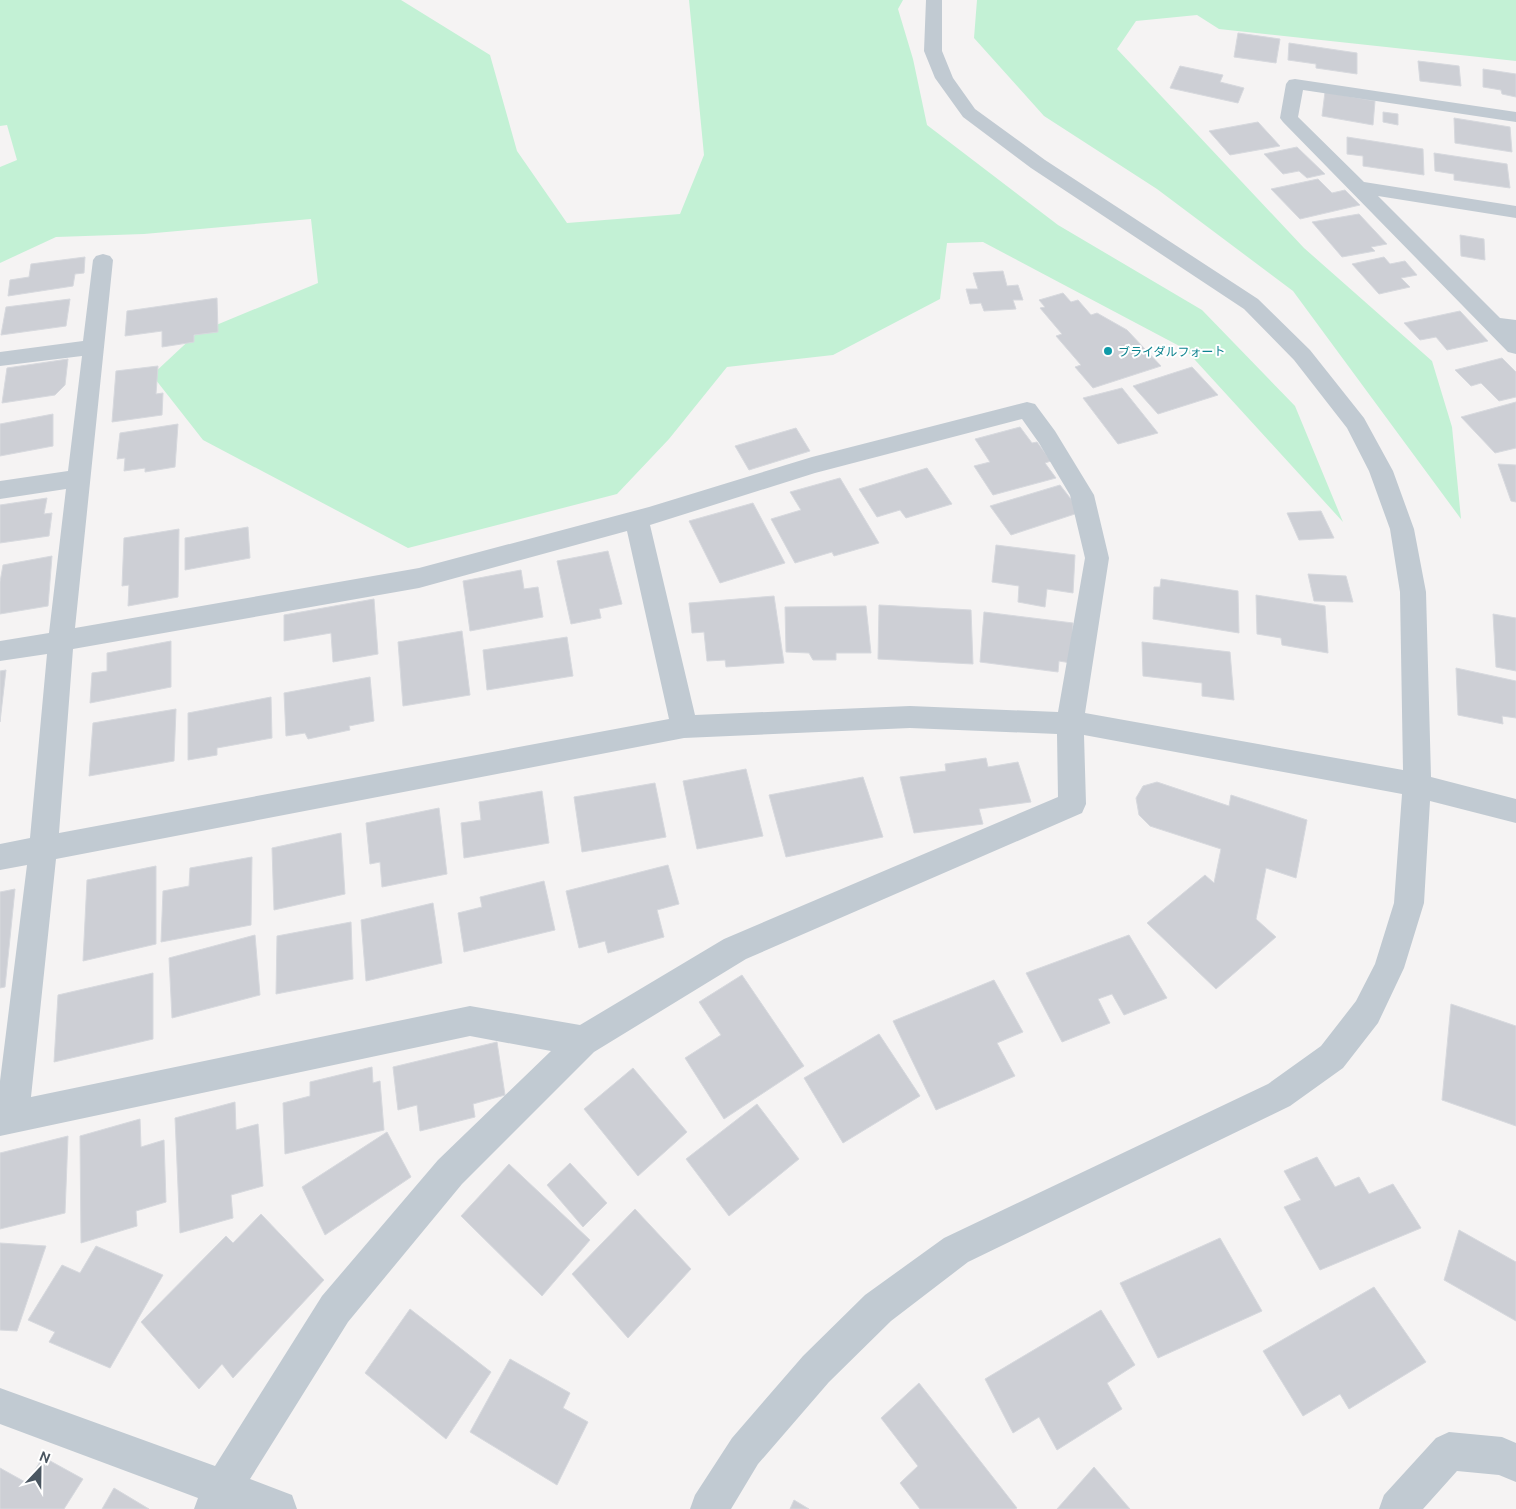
<svg xmlns="http://www.w3.org/2000/svg" width="1516" height="1509" viewBox="0 0 1516 1509" font-family="Ubuntu,'Noto Sans JP',sans-serif">
<style>
.green{fill:#c3f1d5}
.building{fill:#cdcfd5;stroke:#d7d9de}
.lines{fill:none;stroke-linecap:round;stroke-linejoin:round}
.minor{fill:#c1cad2;fill-rule:evenodd}
.culture-dot{fill:#0f9aa8;stroke:#fff;stroke-width:2}
.labels{text-anchor:middle;dominant-baseline:central;stroke-width:4;stroke-linejoin:round;paint-order:stroke}
.far-culture-label{font-size:12px;fill:#0d838f;stroke:#fff;text-anchor:start}
</style>
<rect width="100%" height="100%" fill="#f5f3f3"/>
<!-- green -->
<g class="green">
<polygon points="0,0 401,0 490,55 517,151 567,223 680,214 704,155 689,0 903,0 898,9 913,59 927,125 1058,225 1202,310 1295,406 1343,522 1185,349 983,242 947,243 940,299 833,355 727,367 669,439 617,494 408,548 203,440 152,375 197,333 318,283 311,219 144,234 56,237 0,263 0,167 17,160 7,125 0,126"/>
<polygon points="977,0 1516,0 1516,61 1219,29 1197,15 1136,21 1117,49 1304,248 1432,361 1452,427 1461,519 1293,291 1157,189 1044,116 974,38"/>
</g>
<!-- building -->
<g class="building">
<polygon points="1238,33 1280,39 1276,63 1234,57"/>
<polygon points="1289,43 1357,53 1357,74 1316,68 1316,64 1288,60"/>
<polygon points="1418,61 1459,66 1461,86 1420,81"/>
<polygon points="1180,66 1223,75 1220,82 1244,88 1238,103 1170,88"/>
<polygon points="1483,69 1516,74 1516,97 1502,94 1501,90 1483,87"/>
<polygon points="1325,92 1375,101 1373,125 1322,116"/>
<polygon points="1383,112 1398,114 1398,125 1383,122"/>
<polygon points="1454,118 1510,127 1512,152 1455,143"/>
<polygon points="1258,122 1280,146 1230,155 1209,131"/>
<polygon points="1347,137 1423,149 1424,175 1363,166 1363,156 1347,154"/>
<polygon points="1297,147 1325,174 1307,178 1299,171 1283,174 1264,154"/>
<polygon points="1434,153 1507,164 1510,188 1454,180 1454,174 1435,171"/>
<polygon points="1318,179 1332,193 1345,190 1360,205 1300,219 1271,189"/>
<polygon points="1359,214 1387,244 1371,247 1375,251 1342,257 1312,222"/>
<polygon points="1460,235 1484,239 1485,260 1461,256"/>
<polygon points="85,257 84,273 75,274 73,286 8,296 10,280 29,277 31,264"/>
<polygon points="1384,257 1390,264 1405,261 1417,275 1401,278 1410,287 1379,294 1352,264"/>
<polygon points="1003,271 1007,286 1018,285 1023,300 1013,300 1016,309 984,311 981,303 970,304 966,289 978,289 973,273"/>
<polygon points="1063,293 1071,302 1078,300 1091,315 1097,313 1127,330 1161,366 1093,388 1075,367 1081,365 1056,336 1062,334 1040,308 1045,307 1039,300"/>
<polygon points="217,298 218,332 194,335 194,342 162,347 162,331 125,336 127,311"/>
<polygon points="70,299 66,326 1,335 6,307"/>
<polygon points="1460,311 1488,341 1447,350 1436,337 1420,340 1404,323"/>
<polygon points="1502,358 1516,372 1516,397 1499,401 1481,383 1471,386 1455,370"/>
<polygon points="68,359 65,385 55,395 2,403 7,368"/>
<polygon points="158,366 156,394 163,393 162,415 112,422 116,371"/>
<polygon points="1192,367 1218,395 1158,414 1133,386"/>
<polygon points="1122,388 1158,433 1118,444 1083,398"/>
<polygon points="1516,402 1516,448 1495,453 1461,417"/>
<polygon points="53,414 53,446 0,456 0,424"/>
<polygon points="178,424 175,467 145,472 145,468 124,471 125,458 117,459 120,433"/>
<polygon points="1020,427 1032,443 1037,442 1051,461 1045,463 1056,478 993,495 974,466 990,462 975,439"/>
<polygon points="796,428 810,451 749,470 735,446"/>
<polygon points="1498,464 1516,465 1516,502 1511,501"/>
<polygon points="927,468 952,504 906,518 900,510 877,517 859,489"/>
<polygon points="840,478 879,543 834,556 832,552 795,563 771,519 801,510 790,492"/>
<polygon points="1060,485 1081,512 1011,535 990,506"/>
<polygon points="47,498 44,514 52,513 49,536 0,543 0,505"/>
<polygon points="753,503 785,563 720,583 689,521"/>
<polygon points="1321,511 1334,538 1299,540 1287,513"/>
<polygon points="248,527 250,558 185,570 185,538"/>
<polygon points="179,529 178,597 128,606 129,585 122,586 124,538"/>
<polygon points="996,545 1075,555 1073,593 1047,589 1045,607 1018,602 1019,586 992,582"/>
<polygon points="608,551 622,604 599,609 601,618 571,624 557,561"/>
<polygon points="52,556 48,606 0,614 0,582 3,565"/>
<polygon points="521,570 524,589 538,587 543,617 470,631 463,581"/>
<polygon points="1308,574 1346,576 1353,602 1314,601"/>
<polygon points="1161,579 1238,591 1239,633 1153,619 1154,587 1160,587"/>
<polygon points="1256,595 1325,606 1328,653 1282,645 1281,638 1257,634"/>
<polygon points="774,596 784,663 726,667 725,660 707,661 704,632 692,633 689,603"/>
<polygon points="374,599 378,654 333,662 331,633 284,641 284,615"/>
<polygon points="879,605 971,610 973,664 878,659"/>
<polygon points="866,606 871,653 836,653 836,660 813,660 809,653 786,652 785,607"/>
<polygon points="984,612 1073,623 1071,663 1059,661 1058,672 980,662"/>
<polygon points="1493,614 1516,618 1516,671 1496,667"/>
<polygon points="462,631 470,695 403,706 398,642"/>
<polygon points="567,637 573,676 487,690 483,650"/>
<polygon points="171,641 171,687 90,703 92,673 107,671 107,653"/>
<polygon points="1142,642 1230,652 1234,700 1202,696 1202,683 1143,676"/>
<polygon points="1456,668 1516,681 1516,718 1502,716 1503,724 1458,715"/>
<polygon points="6,670 0,722 0,671"/>
<polygon points="370,677 374,721 349,726 350,730 308,739 305,733 286,736 284,693"/>
<polygon points="271,697 272,738 217,748 217,755 188,760 188,713"/>
<polygon points="176,709 174,761 89,776 93,723"/>
<polygon points="986,758 988,767 1018,762 1031,802 979,809 983,824 914,833 900,777 946,771 945,764"/>
<polygon points="746,769 763,836 697,849 683,781"/>
<polygon points="863,777 883,837 786,857 769,795"/>
<polygon points="1157,782 1229,806 1231,795 1307,820 1296,878 1266,868 1256,919 1276,937 1216,989 1147,923 1205,875 1214,883 1221,849 1150,826 1139,815 1136,798 1143,786"/>
<polygon points="655,783 666,837 582,852 574,797"/>
<polygon points="542,791 549,843 464,858 461,823 481,820 479,802"/>
<polygon points="439,808 447,874 382,887 380,862 370,864 366,823"/>
<polygon points="341,833 345,894 274,910 272,848"/>
<polygon points="252,857 251,925 161,942 163,891 189,886 190,868"/>
<polygon points="668,865 679,904 657,910 664,937 608,953 605,941 579,948 566,891"/>
<polygon points="156,866 156,944 83,961 87,880"/>
<polygon points="544,881 555,930 464,952 458,913 482,907 480,897"/>
<polygon points="15,889 5,987 0,988 0,892"/>
<polygon points="433,903 442,963 366,981 361,920"/>
<polygon points="351,922 353,979 276,994 277,936"/>
<polygon points="255,935 260,995 172,1018 169,958"/>
<polygon points="1129,935 1167,998 1124,1015 1112,994 1098,999 1110,1023 1062,1042 1026,973"/>
<polygon points="153,973 153,1039 54,1062 58,995"/>
<polygon points="742,975 804,1066 724,1119 685,1058 721,1035 699,1002"/>
<polygon points="994,980 1023,1032 997,1043 1015,1076 936,1110 893,1021"/>
<polygon points="1451,1004 1516,1026 1516,1126 1442,1100"/>
<polygon points="879,1034 920,1096 843,1143 804,1078"/>
<polygon points="497,1042 505,1095 473,1104 475,1117 420,1131 417,1105 398,1110 393,1067"/>
<polygon points="372,1067 373,1083 380,1081 384,1130 285,1154 283,1103 310,1096 310,1082"/>
<polygon points="633,1068 687,1132 638,1176 584,1109"/>
<polygon points="235,1102 236,1130 258,1124 263,1186 231,1195 233,1218 180,1233 175,1118"/>
<polygon points="757,1104 799,1159 729,1216 686,1159"/>
<polygon points="140,1119 141,1147 164,1140 166,1202 136,1211 137,1226 81,1243 80,1136"/>
<polygon points="387,1132 411,1177 325,1235 302,1187"/>
<polygon points="68,1136 65,1213 0,1229 0,1153"/>
<polygon points="1317,1157 1335,1187 1359,1177 1369,1194 1393,1184 1421,1228 1320,1270 1284,1207 1301,1200 1284,1171"/>
<polygon points="570,1163 607,1203 583,1227 547,1185"/>
<polygon points="509,1164 590,1240 542,1296 461,1216"/>
<polygon points="635,1209 691,1269 628,1338 572,1274"/>
<polygon points="261,1214 324,1280 233,1378 222,1364 199,1389 141,1322 226,1236 233,1243"/>
<polygon points="1459,1230 1516,1262 1516,1321 1444,1280"/>
<polygon points="1220,1238 1262,1311 1158,1358 1120,1283"/>
<polygon points="0,1243 46,1246 17,1331 0,1330"/>
<polygon points="96,1246 163,1275 110,1368 49,1342 55,1332 28,1320 62,1265 80,1273"/>
<polygon points="1374,1287 1426,1362 1349,1409 1340,1394 1303,1416 1263,1351"/>
<polygon points="410,1309 491,1372 446,1439 365,1373"/>
<polygon points="1101,1310 1135,1365 1107,1383 1122,1409 1057,1450 1039,1417 1013,1433 985,1379"/>
<polygon points="510,1359 570,1393 563,1408 588,1422 557,1485 470,1432"/>
<polygon points="919,1383 1017,1508 1015,1509 920,1509 900,1483 918,1466 881,1418"/>
<polygon points="43,1457 83,1479 64,1509 0,1509 0,1468 27,1483"/>
<polygon points="1094,1467 1130,1509 1057,1509"/>
<polygon points="114,1488 149,1509 102,1509"/>
<polygon points="794,1500 809,1509 790,1509"/>
</g>
<g class="lines">
<!-- minor -->
<g class="minor">
<path d="M926,0H942V51L953,78L975,109L1045,160L1258,299L1310,350L1364,418L1393,471L1414,529L1426,592L1431,777L1516,799V823L1430,801L1424,903L1404,968L1378,1023L1343,1068L1290,1106L968,1262L891,1321L829,1382L758,1464L731,1509H690L695,1495L732,1438L803,1356L865,1295L944,1238L1268,1084L1321,1046L1356,1001L1375,964L1394,903L1402,794L1084,735L1086,804L1082,813L746,959L594,1052L462,1184L348,1322L250,1479L292,1495L297,1509H194L198,1498L0,1424V1388L215,1466L322,1296L438,1160L551,1051L470,1036L0,1136V1081L27,865L0,870V844L30,838L47,654L0,661V641L49,633L66,489L0,499V481L68,471L82,356L0,366V352L83,341L93,260L96,256L103,254L110,256L113,260L75,628L419,568L649,507L812,457L1027,402L1035,404L1055,431L1094,495L1109,558L1085,713L1403,770L1400,592L1390,529L1369,471L1347,428L1294,360L1244,309L1031,168L963,117L935,78L924,51ZM1022,419L1039,443L1070,495L1085,558L1058,712L910,706L695,715L650,525L815,473ZM627,531L669,719L59,833L73,649L419,588ZM910,728L1057,734L1058,797L724,939L580,1025L470,1006L31,1097L56,859L684,738Z"/>
<polygon points="1295,79 1516,112 1516,122 1303,90 1298,117 1364,182 1516,206 1516,218 1378,196 1500,318 1516,320 1516,354 1508,352 1283,122 1280,118 1286,84 1289,80"/>
<polygon points="1449,1432 1502,1437 1516,1443 1516,1482 1499,1475 1457,1471 1423,1509 1379,1509 1384,1495 1436,1438"/>
</g>
</g>
<!-- markers -->
<circle class="culture-dot" cx="1108" cy="351" r="5"/>
<g class="labels">
<!-- far-culture labels -->
<g class="far-culture-label">
<text x="1118" y="351">ブライダルフォート</text>
</g>
</g>
<!-- north arrow -->
<g transform="translate(40 1469) rotate(22)" stroke="#ffffff" stroke-width="4" paint-order="stroke">
<path d="M0-4L9 19L0 12L-9 19Z" fill="#4a5661"/>
<text y="-8" font-size="14" font-weight="bold" text-anchor="middle" fill="#4a5661">N</text>
</g>
</svg>
